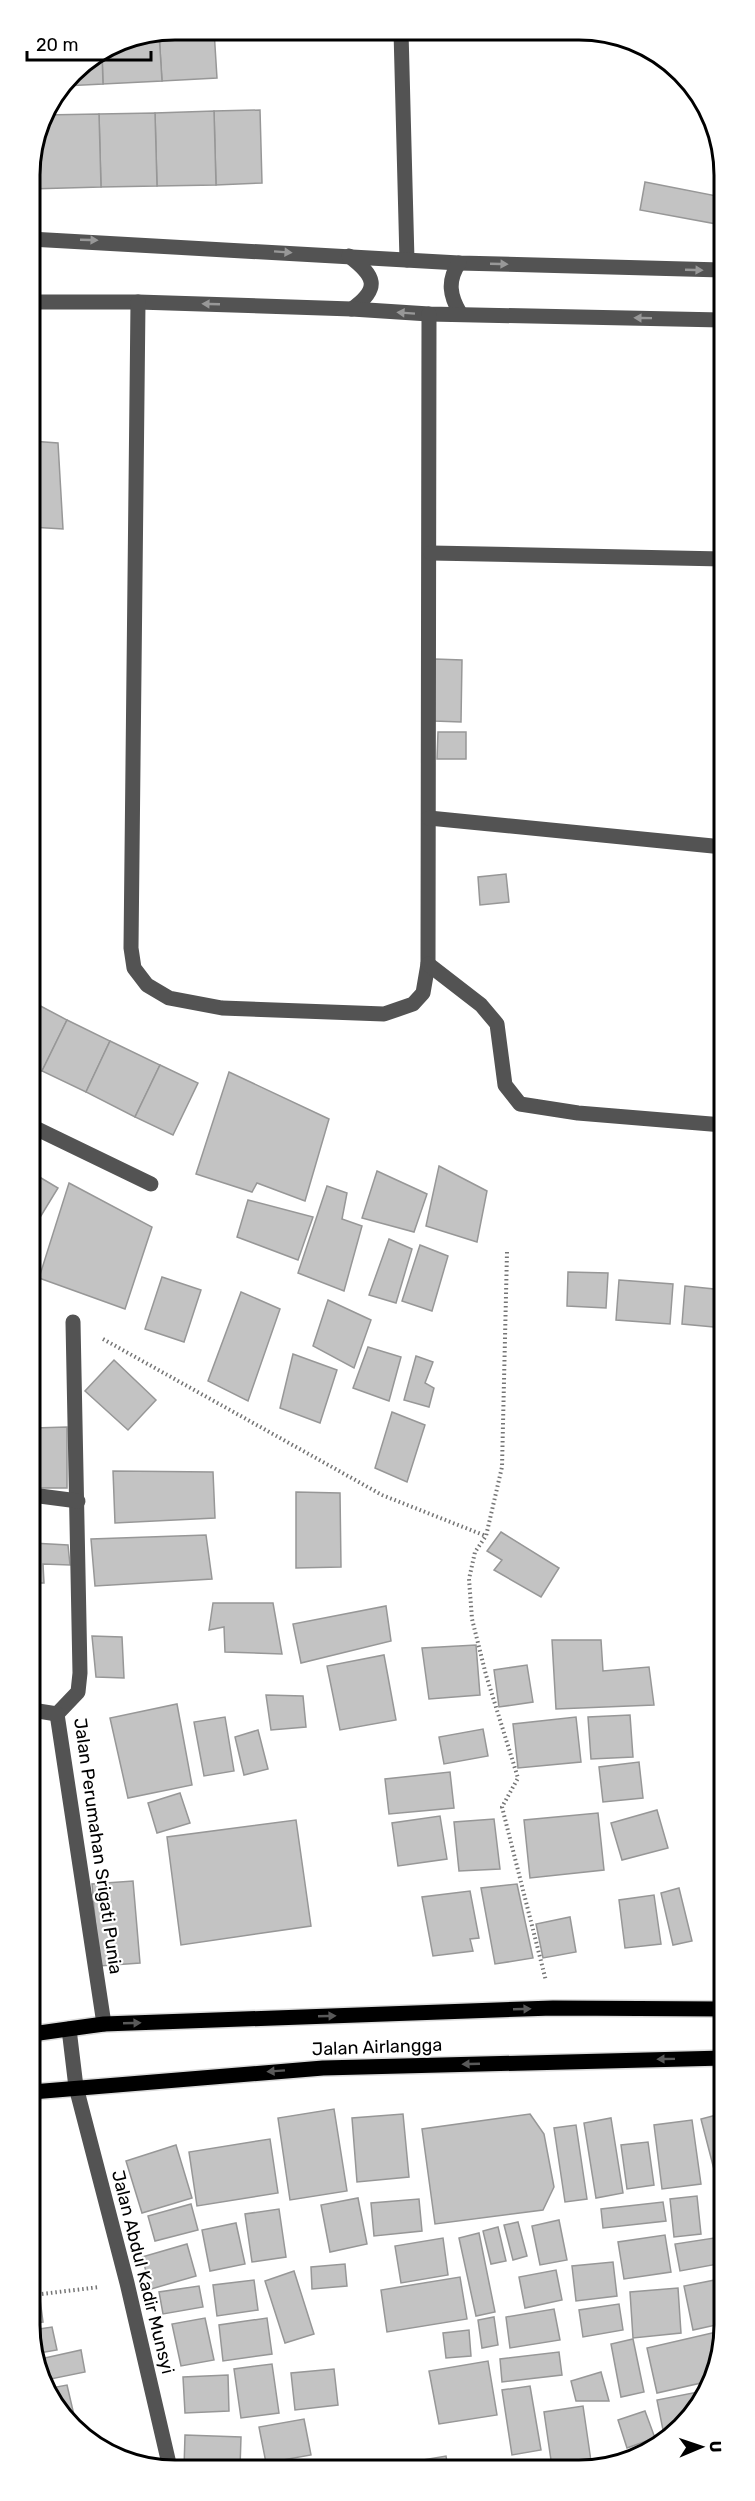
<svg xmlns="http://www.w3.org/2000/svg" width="755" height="2501" viewBox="0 0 755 2501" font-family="Rubik,sans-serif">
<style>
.building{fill:#c3c3c3;stroke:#979797;stroke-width:1.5}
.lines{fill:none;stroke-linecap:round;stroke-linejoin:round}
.major-casing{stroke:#dbdbdb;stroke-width:18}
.path{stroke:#757575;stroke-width:4;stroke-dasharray:1.5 3;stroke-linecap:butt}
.minor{stroke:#535353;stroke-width:15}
.major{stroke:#000;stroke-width:15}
.oneway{fill:#989898}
.oneway2{fill:#595959}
.labels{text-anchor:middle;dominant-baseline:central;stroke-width:4.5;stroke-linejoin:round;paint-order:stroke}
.street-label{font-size:18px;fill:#000;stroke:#fff}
.rim{fill:none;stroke:#000;stroke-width:3}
</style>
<rect width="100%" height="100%" fill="#fff"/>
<!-- building -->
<g class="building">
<polygon points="175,30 214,30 217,78 162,81 159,33"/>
<polygon points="159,33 162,81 103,84 102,53 120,41"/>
<polygon points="102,53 103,84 64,86 73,72"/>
<polygon points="260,110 262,183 216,185 214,111"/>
<polygon points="214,111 216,185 157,186 155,113"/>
<polygon points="155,113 157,186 101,187 99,114"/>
<polygon points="99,114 101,187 30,189 30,166 44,115"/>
<polygon points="645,182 722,197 722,225 640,210"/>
<polygon points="31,441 58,443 63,529 31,527"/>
<polygon points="435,659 462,660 461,722 434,721"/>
<polygon points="438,732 466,732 466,759 437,759"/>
<polygon points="506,874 509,902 480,905 478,877"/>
<polygon points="31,1001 67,1020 42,1071 31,1067"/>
<polygon points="67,1020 110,1041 86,1092 42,1071"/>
<polygon points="110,1041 160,1065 135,1117 86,1092"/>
<polygon points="160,1065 198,1083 173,1135 135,1117"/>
<polygon points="229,1072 329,1119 305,1201 257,1183 252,1192 196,1174"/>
<polygon points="439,1166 487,1191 477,1242 426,1226"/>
<polygon points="377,1171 427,1194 414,1232 362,1218"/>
<polygon points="31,1172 58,1188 31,1232"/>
<polygon points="69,1183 152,1227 125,1309 39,1278"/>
<polygon points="327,1186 347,1193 342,1219 362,1226 344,1291 298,1273"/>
<polygon points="248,1200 313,1217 298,1260 237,1237"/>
<polygon points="389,1239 412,1249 396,1303 369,1295"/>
<polygon points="420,1245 448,1256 432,1311 402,1301"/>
<polygon points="568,1272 608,1273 606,1308 567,1306"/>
<polygon points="162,1277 201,1290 184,1342 145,1329"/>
<polygon points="619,1280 673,1284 670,1324 616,1320"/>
<polygon points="685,1286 724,1290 724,1328 682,1324"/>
<polygon points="241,1292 280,1309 248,1401 208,1381"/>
<polygon points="328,1300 371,1320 354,1368 313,1346"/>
<polygon points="32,1334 38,1335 32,1368"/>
<polygon points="368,1347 401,1357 389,1401 353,1388"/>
<polygon points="293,1354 337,1370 320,1423 280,1408"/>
<polygon points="416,1356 433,1362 425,1383 434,1388 429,1407 404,1400"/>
<polygon points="114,1360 156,1400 128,1430 85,1391"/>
<polygon points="392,1412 425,1425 407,1482 375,1468"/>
<polygon points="67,1427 67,1488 32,1488 34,1428"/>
<polygon points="113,1471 213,1472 215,1518 115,1523"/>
<polygon points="296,1492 340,1493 341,1567 296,1568"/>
<polygon points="501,1532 559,1568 541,1597 494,1570 502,1560 487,1551"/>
<polygon points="206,1535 212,1579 95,1586 91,1539"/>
<polygon points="32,1543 68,1545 70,1565 43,1564 44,1583 32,1583"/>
<polygon points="213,1603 273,1603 282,1654 225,1652 224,1627 209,1630"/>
<polygon points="386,1606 391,1641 301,1663 293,1624"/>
<polygon points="92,1636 122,1637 124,1678 96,1677"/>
<polygon points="552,1640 601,1640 603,1671 649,1667 654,1705 556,1709"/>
<polygon points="476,1645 480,1695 429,1699 422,1648"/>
<polygon points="384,1655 396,1720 340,1730 327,1666"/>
<polygon points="527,1665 533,1702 499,1707 494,1670"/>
<polygon points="266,1695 303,1696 306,1727 271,1730"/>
<polygon points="177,1704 192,1785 128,1798 110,1718"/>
<polygon points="630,1715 633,1757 591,1759 588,1717"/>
<polygon points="225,1717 234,1771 204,1776 194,1722"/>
<polygon points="576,1717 581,1762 518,1768 513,1724"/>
<polygon points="483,1729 488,1756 444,1764 439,1737"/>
<polygon points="258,1730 268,1769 244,1775 235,1737"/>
<polygon points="639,1762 643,1798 603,1802 599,1767"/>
<polygon points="450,1772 454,1808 389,1814 385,1779"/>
<polygon points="180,1793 190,1823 157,1833 148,1803"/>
<polygon points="657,1810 668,1848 622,1860 611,1823"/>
<polygon points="598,1813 604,1870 530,1878 524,1820"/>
<polygon points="440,1816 447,1859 398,1866 392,1823"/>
<polygon points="494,1819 500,1869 459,1871 454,1822"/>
<polygon points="296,1820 311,1926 181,1945 167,1837"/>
<polygon points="133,1881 140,1963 99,1966 92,1884"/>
<polygon points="517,1884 533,1958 495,1964 481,1888"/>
<polygon points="679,1888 692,1941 673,1945 661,1893"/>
<polygon points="470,1891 479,1938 470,1939 473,1951 433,1956 422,1897"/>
<polygon points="654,1895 661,1944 625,1948 619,1900"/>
<polygon points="570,1917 576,1952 543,1958 536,1924"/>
<polygon points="334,2109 347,2191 290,2200 278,2118"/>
<polygon points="724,2113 725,2184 718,2185 701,2119"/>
<polygon points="403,2114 409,2177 357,2182 352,2118"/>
<polygon points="530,2114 544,2134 554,2187 543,2210 435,2224 422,2129"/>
<polygon points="611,2118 623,2193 596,2198 584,2123"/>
<polygon points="692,2120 701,2184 662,2189 654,2125"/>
<polygon points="576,2125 587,2199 565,2202 554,2128"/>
<polygon points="270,2139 278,2193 197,2206 189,2152"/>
<polygon points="648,2142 654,2185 627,2189 621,2145"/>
<polygon points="176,2145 192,2198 142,2213 126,2161"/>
<polygon points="33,2185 39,2288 33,2289"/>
<polygon points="697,2196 701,2234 674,2237 670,2199"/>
<polygon points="358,2198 367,2244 330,2252 321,2205"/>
<polygon points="419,2199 422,2231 374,2236 371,2203"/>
<polygon points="663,2202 666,2221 603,2228 601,2209"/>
<polygon points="191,2204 198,2230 155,2241 148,2216"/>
<polygon points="279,2209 286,2257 252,2262 245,2214"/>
<polygon points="559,2220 567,2260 540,2265 532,2226"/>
<polygon points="518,2222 527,2256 513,2260 504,2225"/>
<polygon points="236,2223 245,2264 210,2271 202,2230"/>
<polygon points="498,2227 506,2261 491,2264 483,2231"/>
<polygon points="479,2233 495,2312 476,2316 459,2238"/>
<polygon points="665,2235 671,2272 624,2279 618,2242"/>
<polygon points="443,2238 448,2275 401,2283 395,2246"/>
<polygon points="714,2238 718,2264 680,2271 675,2244"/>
<polygon points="187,2244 196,2276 151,2289 142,2257"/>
<polygon points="613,2262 617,2296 576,2301 572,2266"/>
<polygon points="345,2264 347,2286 312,2289 311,2267"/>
<polygon points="556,2270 562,2300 525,2308 519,2277"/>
<polygon points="294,2271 314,2334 285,2343 265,2281"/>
<polygon points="460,2277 467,2319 387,2332 381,2290"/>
<polygon points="725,2278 725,2323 693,2330 684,2286"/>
<polygon points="254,2280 258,2310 217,2316 213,2285"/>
<polygon points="199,2286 203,2307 163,2314 159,2292"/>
<polygon points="678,2288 681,2333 633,2338 630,2292"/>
<polygon points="40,2299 43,2322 33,2323 33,2300"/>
<polygon points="619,2304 623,2330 583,2337 579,2310"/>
<polygon points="554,2309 560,2340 510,2348 506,2317"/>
<polygon points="494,2317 498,2345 482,2348 478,2320"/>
<polygon points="205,2318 214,2360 181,2366 172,2324"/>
<polygon points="267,2318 272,2354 223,2361 219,2325"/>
<polygon points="52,2327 57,2350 33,2354 33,2330"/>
<polygon points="469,2330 471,2356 446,2358 443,2333"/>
<polygon points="725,2330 714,2380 657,2393 647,2348"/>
<polygon points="633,2339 644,2392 621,2397 611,2344"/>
<polygon points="81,2350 85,2372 46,2380 40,2359"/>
<polygon points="559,2352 562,2375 502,2382 500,2359"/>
<polygon points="488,2361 497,2415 439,2424 429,2371"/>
<polygon points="272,2364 279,2413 241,2418 234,2369"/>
<polygon points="334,2369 338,2405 295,2410 291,2373"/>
<polygon points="601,2372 609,2401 576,2401 571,2381"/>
<polygon points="228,2375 229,2411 185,2413 183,2377"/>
<polygon points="67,2385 74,2415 66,2416 51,2388"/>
<polygon points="530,2386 541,2450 512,2455 502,2390"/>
<polygon points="708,2390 689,2422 675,2433 664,2435 657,2400"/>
<polygon points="583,2406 591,2461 552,2467 544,2412"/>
<polygon points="645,2411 655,2438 627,2448 618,2420"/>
<polygon points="304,2419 311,2455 266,2463 259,2427"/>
<polygon points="185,2435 241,2437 240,2468 184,2468"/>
<polygon points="446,2456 448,2468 375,2468"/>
</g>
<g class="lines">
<defs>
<g id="major">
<polyline points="32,2034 104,2024 553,2008 724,2009"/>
<polyline points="32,2092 323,2068 724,2058"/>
</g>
</defs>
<!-- major casing -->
<use href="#major" class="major-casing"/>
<!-- path -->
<g class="path">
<polyline points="507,1252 502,1467 486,1536 475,1552 469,1579 472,1619 486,1675 518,1778 502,1807 546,1981"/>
<polyline points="103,1339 382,1495 486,1536"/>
<polyline points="33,2295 100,2287"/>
</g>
<!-- minor -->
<g class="minor">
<polyline points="401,31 407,260"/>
<polyline points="30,239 459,263 722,270"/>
<path d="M349,256C375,276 381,288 352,309"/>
<path d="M459,263C447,281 450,296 460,313"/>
<polyline points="30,302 138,302 352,309 429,314 722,320"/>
<polyline points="138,302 131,948 134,968 147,985 169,998 222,1008 384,1014 413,1004 423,993 428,964 429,314"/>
<polyline points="431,553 723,559"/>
<polyline points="429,818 723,847"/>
<polyline points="428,964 481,1005 497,1024 505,1085 520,1104 578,1113 723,1125"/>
<polyline points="31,1126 151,1184"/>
<polyline points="73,1322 80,1673 78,1692 57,1714 104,2024"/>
<polyline points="32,1495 78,1501"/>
<polyline points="32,1710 57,1714"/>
<polyline points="69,2029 76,2087 127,2283 170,2468"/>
</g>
<!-- major -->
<use href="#major" class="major"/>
</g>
<!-- one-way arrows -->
<defs><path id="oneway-solid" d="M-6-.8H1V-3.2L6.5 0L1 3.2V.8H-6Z" transform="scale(1.5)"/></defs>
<g class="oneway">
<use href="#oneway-solid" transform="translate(89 240) rotate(2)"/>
<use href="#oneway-solid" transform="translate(283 252) rotate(4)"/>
<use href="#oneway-solid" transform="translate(499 264) rotate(2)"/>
<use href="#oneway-solid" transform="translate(694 270) rotate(2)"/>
<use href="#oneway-solid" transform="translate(211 304) rotate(-178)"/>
<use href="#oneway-solid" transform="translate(406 313) rotate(-176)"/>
<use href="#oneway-solid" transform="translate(643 318) rotate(-179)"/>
</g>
<g class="oneway2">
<use href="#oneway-solid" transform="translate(522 2009) rotate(-2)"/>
<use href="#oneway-solid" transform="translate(327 2016) rotate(-2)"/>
<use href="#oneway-solid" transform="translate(132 2023) rotate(-2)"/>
<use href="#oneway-solid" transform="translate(666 2059) rotate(179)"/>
<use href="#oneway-solid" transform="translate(471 2064) rotate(178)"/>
<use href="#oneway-solid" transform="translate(276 2071) rotate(176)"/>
</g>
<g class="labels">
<!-- street labels -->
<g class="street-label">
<text transform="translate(98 1846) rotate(82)">Jalan Perumahan Srigati Punia</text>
<text transform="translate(377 2047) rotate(-2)">Jalan Airlangga</text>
<text transform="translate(143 2272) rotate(76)">Jalan Abdul Kadir Munsyi</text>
</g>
</g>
<!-- crop -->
<path d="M0 0H755V2501H0ZM175 40H579A135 135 0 0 1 714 175V2325A135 135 0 0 1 579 2460H175A135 135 0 0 1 40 2325V175A135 135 0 0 1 175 40Z" fill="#fff" fill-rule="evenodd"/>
<path class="rim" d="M175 40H579A135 135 0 0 1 714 175V2325A135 135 0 0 1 579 2460H175A135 135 0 0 1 40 2325V175A135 135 0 0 1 175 40Z"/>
<!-- north arrow -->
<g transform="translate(701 2447) rotate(88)" stroke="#ffffff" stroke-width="4.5" paint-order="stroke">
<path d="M0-4.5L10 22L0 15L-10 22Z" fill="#000000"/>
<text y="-9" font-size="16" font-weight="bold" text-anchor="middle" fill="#000000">U</text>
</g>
<!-- scale -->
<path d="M27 51v9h124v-9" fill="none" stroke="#000000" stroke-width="3"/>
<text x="36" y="51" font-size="18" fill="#000000" stroke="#ffffff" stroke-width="4.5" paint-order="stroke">20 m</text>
</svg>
